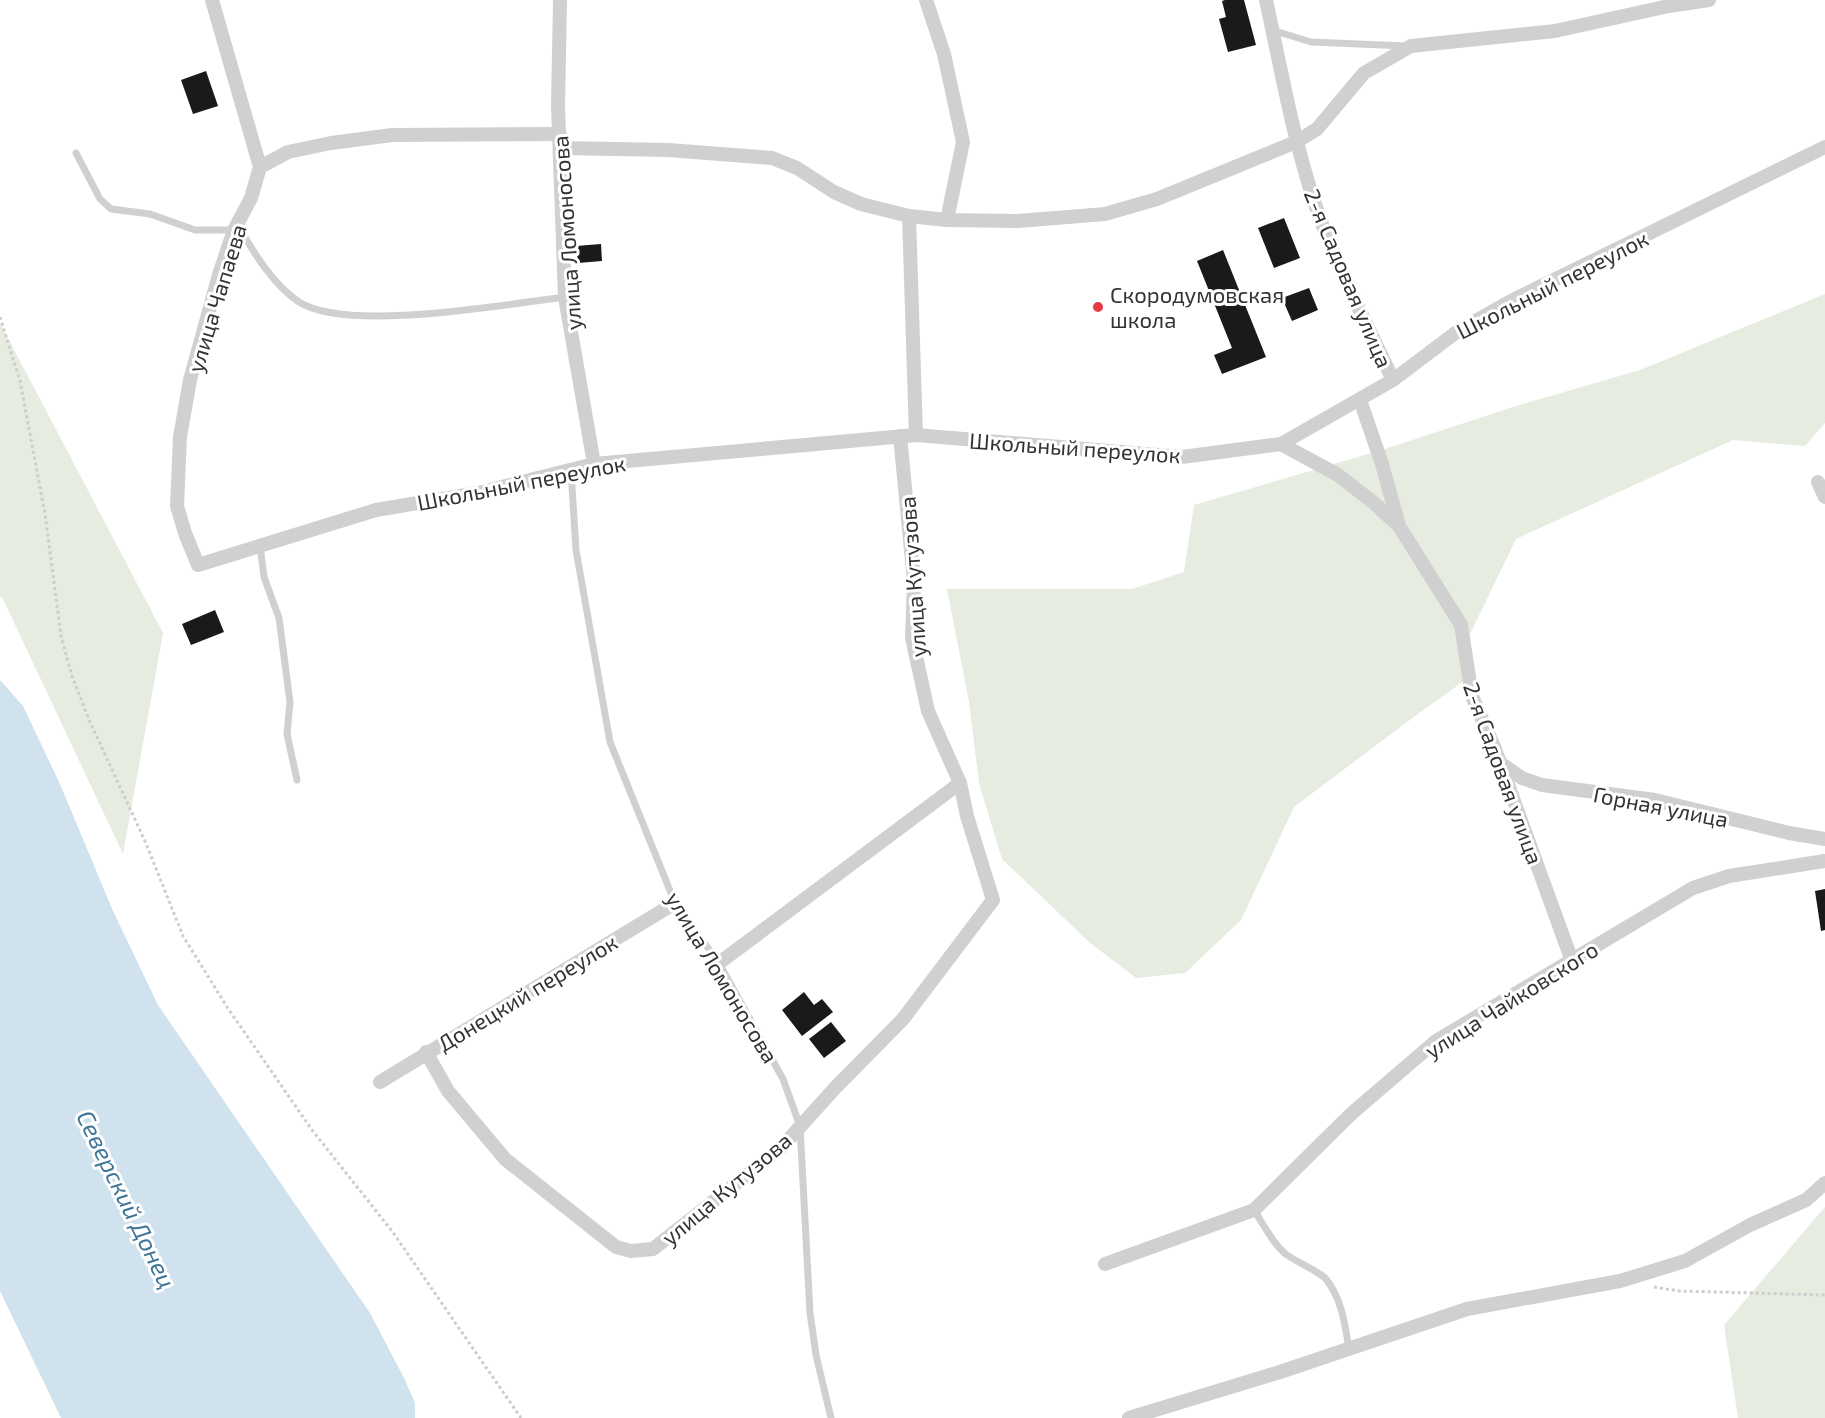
<svg xmlns="http://www.w3.org/2000/svg" width="1825" height="1418" viewBox="0 0 1825 1418" font-family="'Exo 2',sans-serif">
<style>
.green{fill:#e6ecdf}
.water{fill:#cfe2ee}
.building{fill:#1a1a1a}
.lines{fill:none;stroke-linecap:round;stroke-linejoin:round}
.path{stroke:#cdcdcd;stroke-width:3;stroke-dasharray:3 3;stroke-linecap:butt}
.service{stroke:#d0d0d0;stroke-width:7}
.minor{stroke:#d0d0d0;stroke-width:14}
.poi-dot{fill:#e63946;stroke:#fff;stroke-width:2}
.labels{text-anchor:middle;dominant-baseline:central;stroke-width:6;stroke-linejoin:round;paint-order:stroke}
.street-label{font-size:22px;fill:#333;stroke:#fff}
.poi-label{font-size:22px;fill:#333;stroke:#fff;text-anchor:start}
.water-label{font-size:24px;font-style:italic;fill:#3f7597;stroke:#fff}
</style>
<rect width="100%" height="100%" fill="#fff"/>
<!-- green -->
<g class="green">
<polygon points="1825,294 1825,423 1805,446 1733,440 1516,539 1468,638 1472,675 1407,722 1294,807 1241,920 1185,973 1136,978 1089,942 1002,859 979,783 969,702 947,589 1132,589 1184,572 1194,505 1385,449 1516,406 1640,370"/>
<polygon points="0,323 163,633 123,854 3,599 0,596"/>
<polygon points="1825,1207 1825,1418 1738,1418 1724,1325"/>
</g>
<!-- water -->
<polygon class="water" points="0,680 23,706 60,784 113,911 158,1005 370,1313 404,1378 415,1403 415,1418 61,1418 0,1291"/>
<!-- building -->
<g class="building">
<polygon points="1225,0 1244,0 1256,45 1228,52 1219,19 1226,17 1222,1"/>
<polygon points="206,71 218,106 193,114 181,80"/>
<polygon points="1284,218 1300,258 1274,268 1258,228"/>
<polygon points="601,244 602,261 578,263 576,246"/>
<polygon points="1223,250 1266,357 1222,374 1214,355 1232,348 1197,261"/>
<polygon points="1309,288 1318,310 1292,321 1282,298"/>
<polygon points="215,610 224,632 191,645 182,624"/>
<polygon points="1825,889 1825,930 1821,931 1815,891"/>
<polygon points="804,992 814,1005 822,999 833,1012 802,1036 782,1010"/>
<polygon points="831,1022 846,1041 824,1058 809,1039"/>
</g>
<g class="lines">
<!-- path -->
<g class="path">
<polyline points="0,317 20,381 45,514 61,636 72,676 90,722 145,841 183,936 227,1007 312,1130 392,1231 521,1418"/>
<polyline points="1654,1287 1679,1291 1825,1295"/>
</g>
<!-- service -->
<g class="service">
<polyline points="1272,30 1311,42 1406,46"/>
<polyline points="76,153 100,199 111,209 150,214 195,230 234,230"/>
<path d="M237,224C253,251 272,284 299,302C348,333 506,304 565,297"/>
<polyline points="571,471 576,550 610,742 675,903 719,963 783,1079 800,1126 810,1313 816,1355 831,1418"/>
<polyline points="260,545 264,577 279,618 290,702 287,734 297,780"/>
<path d="M1254,1210C1264,1225 1273,1244 1287,1255C1297,1262 1320,1272 1326,1279C1342,1299 1345,1325 1349,1349"/>
</g>
<!-- minor -->
<g class="minor">
<polyline points="212,0 260,167 251,198 234,230 218,278 190,380 180,437 177,506 185,533 198,565 376,510 478,493 594,464 916,435 1182,457 1281,444 1393,380 1458,331 1509,302 1825,147"/>
<polyline points="560,0 558,106 565,297 594,464"/>
<polyline points="926,0 944,54 963,142 947,220"/>
<path d="M1266,0C1281,69 1293,138 1315,204C1335,264 1366,322 1393,380"/>
<polyline points="561,148 668,150 772,158 797,168 834,192 861,204 909,216 947,220 1018,221 1105,214 1157,199 1296,142 1317,129 1364,73 1411,46 1555,31 1669,6 1709,0"/>
<polyline points="260,167 288,152 331,143 392,135 560,134"/>
<polyline points="909,216 916,435"/>
<polyline points="1360,400 1382,464 1399,526"/>
<polyline points="1281,444 1338,475 1374,503 1399,526 1461,625 1472,696 1495,749 1572,961"/>
<polyline points="1818,482 1825,497"/>
<polyline points="1500,763 1522,778 1542,785 1655,800 1789,833 1825,839"/>
<polyline points="719,963 960,783"/>
<polyline points="426,1052 448,1091 505,1159 616,1247 631,1251 653,1249 780,1149 835,1088 903,1019 993,900 967,816 960,783 928,711 912,638 914,582 900,436"/>
<polyline points="380,1082 675,903"/>
<polyline points="1105,1264 1254,1210 1351,1114 1436,1041 1693,888 1729,876 1825,861"/>
<polyline points="1129,1418 1280,1372 1467,1309 1620,1281 1685,1261 1750,1225 1806,1200 1825,1183"/>
</g>
</g>
<!-- markers -->
<circle class="poi-dot" cx="1098" cy="307" r="6"/>
<g class="labels">
<!-- street labels -->
<g class="street-label">
<text transform="translate(566 233) rotate(-94)">улица Ломоносова</text>
<text transform="translate(1349 278) rotate(67)">2-я Садовая улица</text>
<text transform="translate(1552 284) rotate(-27)">Школьный переулок</text>
<text transform="translate(216 298) rotate(-73)">улица Чапаева</text>
<text transform="translate(1075 447) rotate(4)">Школьный переулок</text>
<text transform="translate(521 482) rotate(-11)">Школьный переулок</text>
<text transform="translate(912 577) rotate(-94)">улица Кутузова</text>
<text transform="translate(1504 773) rotate(70)">2-я Садовая улица</text>
<text transform="translate(1661 806) rotate(11)">Горная улица</text>
<text transform="translate(723 977) rotate(59)">улица Ломоносова</text>
<text transform="translate(527 992) rotate(-31)">Донецкий переулок</text>
<text transform="translate(1511 999) rotate(-32)">улица Чайковского</text>
<text transform="translate(726 1188) rotate(-40)">улица Кутузова</text>
</g>
<!-- poi labels -->
<g class="poi-label">
<text x="1110" y="294">Скородумовская<tspan x="1110" dy="25">школа</tspan></text>
</g>
<!-- water labels -->
<g class="water-label">
<text transform="translate(127 1199) rotate(64)">Северский Донец</text>
</g>
</g>
</svg>
